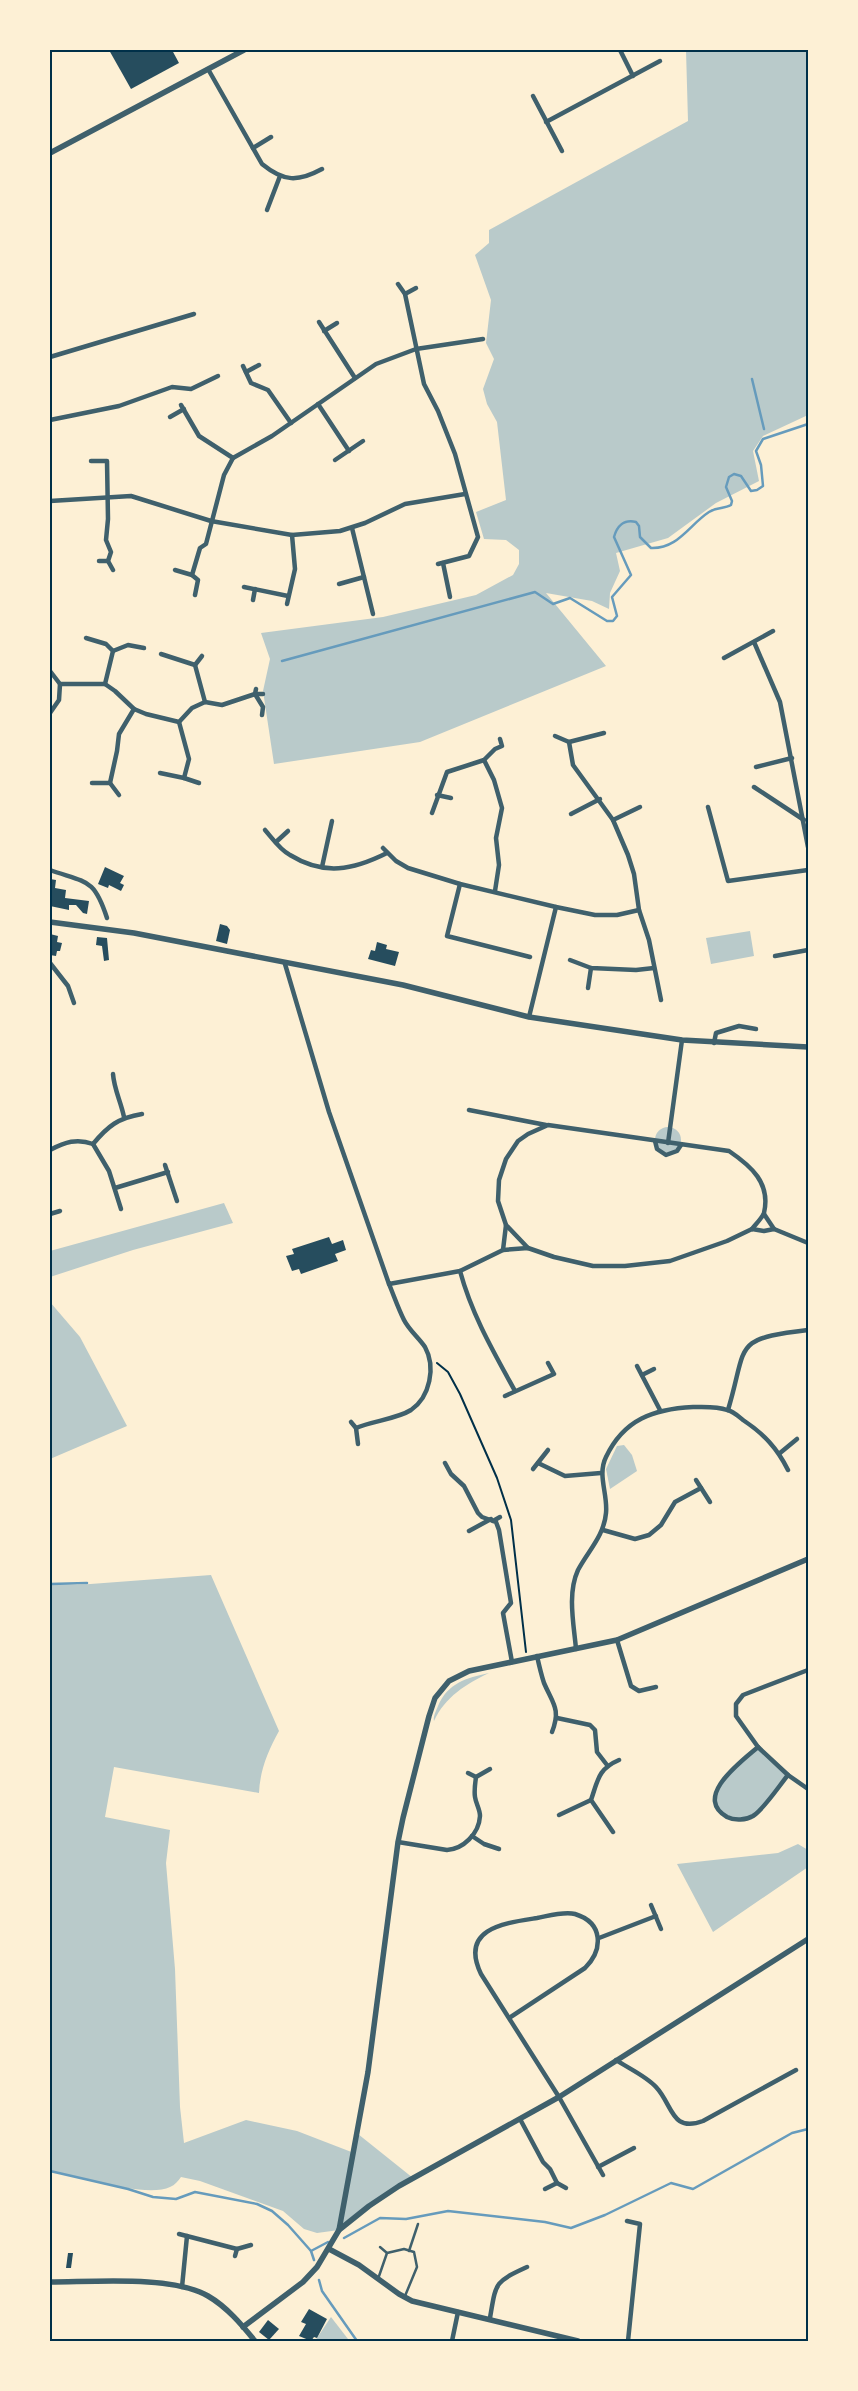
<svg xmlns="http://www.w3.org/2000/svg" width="858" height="2391" viewBox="0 0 858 2391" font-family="'DejaVu Sans',sans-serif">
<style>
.green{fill:#b9caca}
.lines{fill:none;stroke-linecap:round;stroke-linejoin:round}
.stream{stroke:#669bbc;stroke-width:2.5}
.building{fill:#264d5e}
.path{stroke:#003049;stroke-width:2}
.service{stroke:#3f606c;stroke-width:2.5}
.minor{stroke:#3f606c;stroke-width:4.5}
.tertiary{stroke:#3f606c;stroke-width:5.5}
.neatline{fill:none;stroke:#003049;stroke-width:2}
</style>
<rect width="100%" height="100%" fill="#fdf0d5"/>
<!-- green -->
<g class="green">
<polygon points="686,50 808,50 808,415 763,436 753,451 759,481 716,503 668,538 616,553 620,571 610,593 609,609 592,601 546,593 606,666 420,742 274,764 263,691 270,659 261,633 383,617 476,595 513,575 519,564 519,550 506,540 484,539 476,512 506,500 497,422 487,404 483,389 494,359 486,343 491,300 475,255 489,243 489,230 688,121"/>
<polygon points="750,931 754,956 711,964 706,938"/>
<circle cx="668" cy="1140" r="13"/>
<polygon points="224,1203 233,1223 133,1250 50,1277 50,1251"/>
<polygon points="50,1302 80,1337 127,1426 50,1459"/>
<polygon points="624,1445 632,1455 637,1471 610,1489 606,1469 617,1446"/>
<path d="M211,1575L279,1731C268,1751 260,1770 259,1793L114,1767L105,1817L170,1830L166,1863L175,1969L180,2107L184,2143L246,2120L297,2131L354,2153L358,2134L413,2178L339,2230L317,2233L304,2229L283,2211L200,2181L181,2177C178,2181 175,2185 170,2187C147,2198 76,2177 50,2171V1584L77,1585Z"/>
<path d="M489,1673C466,1684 445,1697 434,1721C433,1716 436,1711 438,1706C448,1683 466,1678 489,1673Z"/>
<path d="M758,1747L788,1775C776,1790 751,1831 729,1818C724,1815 720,1810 717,1807L716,1789L721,1781Z"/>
<polygon points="798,1844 808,1850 808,1867 713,1932 677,1864 778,1853"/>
<polygon points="331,2317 348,2339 346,2341 315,2341"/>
</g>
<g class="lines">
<!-- stream -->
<g class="stream">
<polyline points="752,379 764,429"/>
<path d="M282,661L535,592L553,604L570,598L607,621H613L617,616L612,597L631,575L614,537C617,526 624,519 636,522L639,526L640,537L651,548C678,549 689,525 709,512C717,507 724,509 731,505L732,501L726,487L729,477L734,474L741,476L751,491L757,490L763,486L761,465L756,451L763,439L808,424"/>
<polyline points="50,1584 87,1583"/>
<polyline points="50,2171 128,2189 153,2197 176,2199 195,2192 257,2204 272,2211 288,2225 311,2251 314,2260"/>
<polyline points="344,2238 380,2218 406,2219 448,2211 545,2222 571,2228 605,2215 671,2183 693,2189 792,2133 808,2129"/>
<polyline points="311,2251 328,2242"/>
<polyline points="319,2280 322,2291 357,2341"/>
</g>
</g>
<!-- building -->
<g class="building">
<polygon points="109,50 172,50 179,63 131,89"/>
<polygon points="105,867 124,876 120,883 124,885 121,891 109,885 108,888 98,884"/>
<polygon points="50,879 56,880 55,888 66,890 65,898 89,901 87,914 83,913 76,905 69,905 69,910 50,906"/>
<polygon points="220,924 227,926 230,930 227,944 216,941"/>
<polygon points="50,934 58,936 57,942 62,943 60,951 57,951 56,956 50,955"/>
<polygon points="97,937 107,938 109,960 104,961 102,946 96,945"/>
<polygon points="377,942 387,945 386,949 399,952 395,966 368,959 371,950 375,951"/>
<polygon points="329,1237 332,1244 343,1240 346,1250 335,1254 338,1261 301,1274 299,1269 292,1271 286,1256 294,1254 292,1249"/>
<polygon points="68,2253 73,2253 71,2268 66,2268"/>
<polygon points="309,2309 327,2319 317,2338 314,2337 311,2341 299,2336 306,2324 301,2322"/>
<polygon points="268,2320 279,2329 269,2340 259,2332"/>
</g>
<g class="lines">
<!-- path -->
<polyline class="path" points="437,1363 448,1372 460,1394 497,1478 511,1520 526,1652"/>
<!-- service -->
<g class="service">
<polyline points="380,2247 387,2253"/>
<polyline points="409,2251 418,2224"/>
<polyline points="378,2279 387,2253 404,2249 414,2252 417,2267 405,2296"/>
</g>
<!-- minor -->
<g class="minor">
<polyline points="620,50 633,76"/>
<path d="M208,69L262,164C284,182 298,182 322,169"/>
<polyline points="533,96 562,151"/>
<polyline points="546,122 660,61"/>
<polyline points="253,148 271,137"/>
<polyline points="267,210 280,176"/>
<polyline points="398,284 405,294 424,384 438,411 455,454 478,537 469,556 438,564"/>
<polyline points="405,294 416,288"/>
<polyline points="319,322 355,378"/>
<polyline points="324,331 337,323"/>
<polyline points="50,357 194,314"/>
<polyline points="243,366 251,383 268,390 291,423"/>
<polyline points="246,372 259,365"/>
<polyline points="318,404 349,451"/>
<polyline points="181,405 199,436 233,458"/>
<polyline points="170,417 184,409"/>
<polyline points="50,420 119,406 172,387 191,389 218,376"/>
<polyline points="335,460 363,441"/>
<polyline points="91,461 107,461 108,519 106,540 111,552 108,561 113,570"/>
<polyline points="50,501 131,496 211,521 292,535 340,531 365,523 405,504 465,494"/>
<polyline points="352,528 373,614"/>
<polyline points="99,561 108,561"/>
<polyline points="443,563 450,597"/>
<polyline points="175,570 192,575"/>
<polyline points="339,584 364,577"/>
<polyline points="244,587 288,596"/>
<polyline points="195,595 198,580 192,575 200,548 206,544 224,475 233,458 272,436 376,364 416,349 483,339"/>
<polyline points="253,600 255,589"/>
<polyline points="287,604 295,569 292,535"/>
<polyline points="86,638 106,644 113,651 105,684"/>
<polyline points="754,642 780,702 808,847"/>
<polyline points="113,651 128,645 144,648"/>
<polyline points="161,654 195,665 205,702"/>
<polyline points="724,658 773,631"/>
<polyline points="195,665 202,656"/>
<polyline points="50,671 60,684 105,684 115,691 134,709 146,714 179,722 192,708 205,702 222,705 255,694 263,694"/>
<polyline points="256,689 255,694 263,707 262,715"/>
<polyline points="50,713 59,700 60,684"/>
<polyline points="179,722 189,759 184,778"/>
<polyline points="555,736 569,742 604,733"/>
<polyline points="569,742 573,765 613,820 628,855 634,874 639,910 649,940 661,1000"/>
<polyline points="484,760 494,780 502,808 496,838 499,865 495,891"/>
<polyline points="756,767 792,758"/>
<polyline points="160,773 184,778 199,783"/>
<polyline points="92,783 110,783 119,795"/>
<polyline points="110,783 117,751 119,734 134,709"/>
<polyline points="754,787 804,820"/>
<polyline points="437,795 451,798"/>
<polyline points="708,807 728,881 808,870"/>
<polyline points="432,813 447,772 484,760 495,749 502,746 500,739"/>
<polyline points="571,814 600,799"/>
<polyline points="613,820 640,807"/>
<path d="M265,830C272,838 280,850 290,855C324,876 353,870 387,853"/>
<polyline points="276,842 288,831"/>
<polyline points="383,848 396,861 408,868 460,884 556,907 595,915 617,915 639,910"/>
<polyline points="322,867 332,821"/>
<path d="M50,870C87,883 94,878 107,918"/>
<polyline points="460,884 447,936 530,957"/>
<polyline points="775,956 808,950"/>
<polyline points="570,960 591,968 636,970 654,968"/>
<polyline points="50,963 68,986 74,1003"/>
<polyline points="285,964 329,1112 389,1284 460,1271 503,1250 528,1248 554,1257 593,1266 625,1266 670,1261 727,1241 752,1229 764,1231 774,1229 808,1243"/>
<polyline points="588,988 591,968"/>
<polyline points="529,1017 556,907"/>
<polyline points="714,1043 716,1033 739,1026 756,1029"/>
<path d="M113,1074C114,1089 121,1102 124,1117"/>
<polyline points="469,1110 546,1125"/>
<polyline points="655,1141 657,1149 666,1155 677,1151 681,1145"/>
<polyline points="668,1143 682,1040"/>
<polyline points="93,1144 109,1171 121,1209"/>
<path d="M50,1150C65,1142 77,1138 93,1144C108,1126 118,1118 142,1114"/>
<polyline points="165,1165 177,1201"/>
<polyline points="115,1188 168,1172"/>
<polyline points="50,1214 60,1211"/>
<polyline points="764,1214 774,1229"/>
<path d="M528,1248L506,1225L498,1201L499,1180L506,1159L518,1141L528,1134L548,1125L729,1151C751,1166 771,1183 764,1213C762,1218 756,1224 752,1229"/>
<polyline points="503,1250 506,1225"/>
<path d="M460,1271C472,1315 493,1351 515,1391"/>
<polyline points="637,1366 660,1410"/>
<polyline points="642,1375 654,1369"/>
<polyline points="505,1396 554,1374 548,1363"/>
<path d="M728,1410C748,1344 731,1339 808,1330"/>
<polyline points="351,1422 356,1428 358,1444"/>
<path d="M356,1428C372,1421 397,1419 411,1410C430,1397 436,1367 425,1347C419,1338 409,1330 404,1320C398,1308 394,1296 389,1284"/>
<polyline points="780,1453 797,1439"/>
<polyline points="445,1463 451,1474 464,1486 478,1513 482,1517 496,1522 499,1530 511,1603 503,1613 512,1662"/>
<polyline points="538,1463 565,1476 601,1473"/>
<polyline points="533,1469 548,1450"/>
<polyline points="696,1480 710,1502"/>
<polyline points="493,1521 500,1517"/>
<polyline points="603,1530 635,1539 649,1535 661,1525 675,1502 701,1488"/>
<polyline points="469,1531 491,1519"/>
<polyline points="617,1640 631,1686 639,1691 656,1687"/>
<path d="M576,1649C574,1625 567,1594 578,1570C588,1551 604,1536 606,1513C608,1494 597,1475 606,1457C624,1419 654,1409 693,1407C704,1407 717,1406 727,1410C733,1411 738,1416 743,1420C764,1434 777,1448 788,1470"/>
<path d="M537,1656C539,1665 541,1674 544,1683C553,1704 561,1709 552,1732"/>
<polyline points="808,1670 743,1695 736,1704 736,1716 758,1747 788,1775 808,1789"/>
<polyline points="557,1718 590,1725 595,1730 597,1752 607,1765"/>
<path d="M758,1747C742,1761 692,1797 727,1817C735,1821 746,1820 753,1816C764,1809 779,1786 788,1775"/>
<polyline points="468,1773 476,1777 490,1769"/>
<polyline points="559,1815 591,1800"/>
<path d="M613,1832L591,1800C598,1780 598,1769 619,1760"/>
<polyline points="472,1836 484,1844 499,1849"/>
<path d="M398,1842L447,1850C463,1849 479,1834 480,1816C480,1809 476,1804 475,1797C474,1791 475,1784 476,1777"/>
<polyline points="651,1905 661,1929"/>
<polyline points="599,1938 656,1916"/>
<path d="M509,2018L585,1968C603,1950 604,1923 575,1914C564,1911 548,1916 537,1918C505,1923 459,1928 481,1974L559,2097L603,2175"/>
<path d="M616,2060C628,2068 646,2076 656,2087C673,2105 671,2133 703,2121L796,2070"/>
<polyline points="520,2119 543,2162 550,2169 557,2183"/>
<polyline points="598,2167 634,2148"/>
<polyline points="545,2189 557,2183 566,2188"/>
<polyline points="627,2221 640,2224 628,2341"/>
<polyline points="179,2234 237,2249 251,2245"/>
<polyline points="235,2256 237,2249"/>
<polyline points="182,2287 187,2236"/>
<path d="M490,2318C496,2283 494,2282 527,2267"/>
<polyline points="452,2341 458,2312"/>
</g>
<!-- tertiary -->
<g class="tertiary">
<polyline points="50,153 244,50"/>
<polyline points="50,922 134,933 403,985 529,1017 682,1040 808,1047"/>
<polyline points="339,2230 368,2072 398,1842 403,1818 429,1716 435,1698 449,1681 469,1671 617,1640 808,1559"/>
<polyline points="329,2249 359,2265 399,2294 412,2301 578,2341"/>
<path d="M50,2282C93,2282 172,2275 208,2296C227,2307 242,2325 255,2341"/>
<polyline points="243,2327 303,2282 317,2267 339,2230 369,2206 399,2186 559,2097 808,1939"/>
</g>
</g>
<!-- border -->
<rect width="858" height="2391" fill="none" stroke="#fdf0d5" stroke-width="102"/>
<rect x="51" y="51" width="756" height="2289" class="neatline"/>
</svg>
